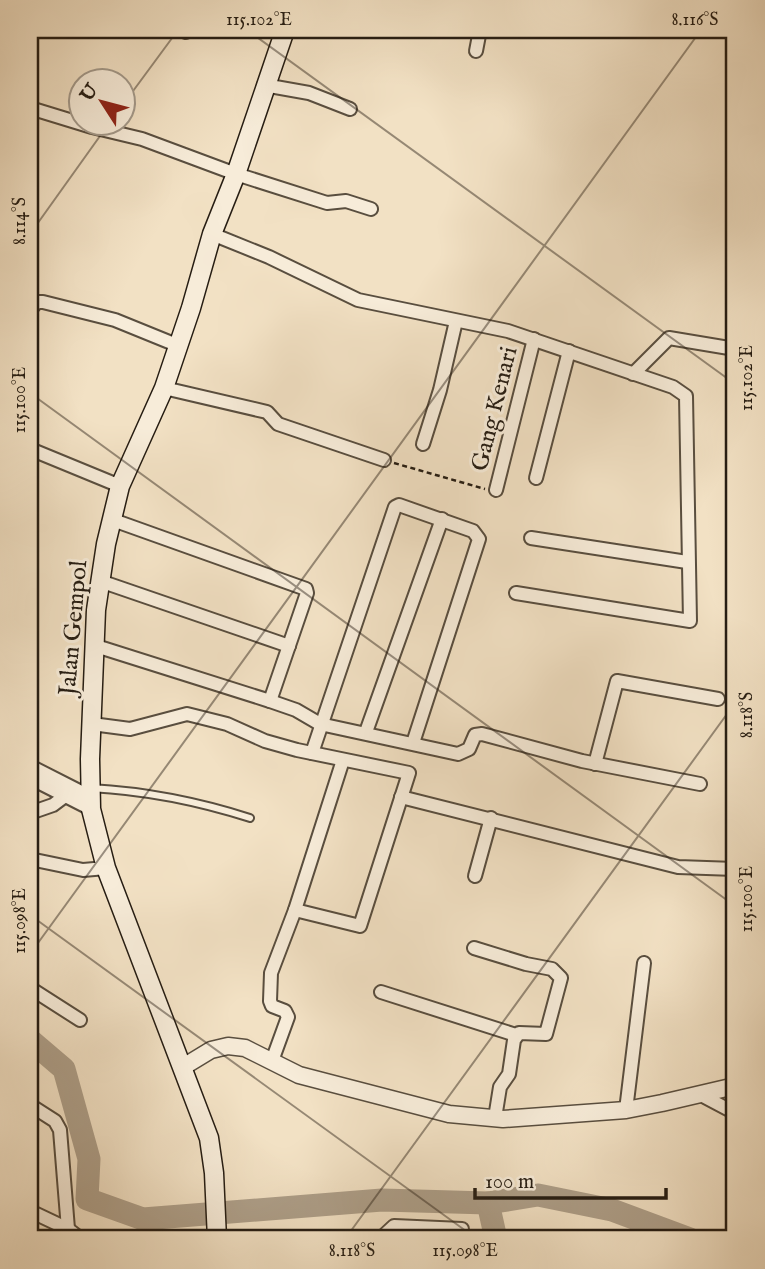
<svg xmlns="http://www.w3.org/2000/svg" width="765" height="1269" viewBox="0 0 765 1269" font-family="'IM FELL English',serif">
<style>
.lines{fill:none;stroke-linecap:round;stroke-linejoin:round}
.river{stroke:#ad9e88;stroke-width:23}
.service-casing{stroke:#594e3f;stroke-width:10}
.minor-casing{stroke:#594e3f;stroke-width:16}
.tertiary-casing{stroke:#594e3f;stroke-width:19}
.secondary-casing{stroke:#261d13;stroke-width:21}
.path{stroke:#261d13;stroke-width:2.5;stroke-dasharray:5 3.5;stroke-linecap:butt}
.service{stroke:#f7ecd9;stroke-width:6}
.minor{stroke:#f7ecd9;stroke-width:12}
.tertiary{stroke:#f7ecd9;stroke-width:16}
.secondary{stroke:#f7ecd9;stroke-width:18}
.ticks{fill:none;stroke:#261d13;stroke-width:2;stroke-opacity:0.45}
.labels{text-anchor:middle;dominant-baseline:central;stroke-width:6;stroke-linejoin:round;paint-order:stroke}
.street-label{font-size:24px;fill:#261d13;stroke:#f7ecd9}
.neatline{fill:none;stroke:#261d13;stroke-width:2.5}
.ticks-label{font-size:18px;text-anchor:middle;fill:#261d13}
</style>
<rect width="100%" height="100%" fill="#f2e1c4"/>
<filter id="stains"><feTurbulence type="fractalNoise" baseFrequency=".00286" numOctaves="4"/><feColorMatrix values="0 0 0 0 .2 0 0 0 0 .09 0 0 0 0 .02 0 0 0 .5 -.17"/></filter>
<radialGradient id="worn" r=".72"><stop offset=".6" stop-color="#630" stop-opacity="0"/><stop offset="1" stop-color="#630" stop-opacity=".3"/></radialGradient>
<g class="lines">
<!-- river -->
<g class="river">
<polyline points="30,1040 64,1069 89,1159 87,1199 143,1219 382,1200 488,1203 496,1239"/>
<polyline points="488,1203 538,1195 612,1210 690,1239"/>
</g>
<defs>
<path id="service" d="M91,788C146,791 197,801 250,818"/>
<g id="minor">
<polyline points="181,30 186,32"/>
<polyline points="30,34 31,30"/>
<polyline points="476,51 480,30"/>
<polyline points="264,85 309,93 350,109"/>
<polyline points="30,108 92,127 142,139 236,174 327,203 346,201 371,209"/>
<polyline points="212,234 269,257 358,300 508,331 673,387 686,396 690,621 516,593"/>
<polyline points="30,310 37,302 43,302 115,320 179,346"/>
<polyline points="633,374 669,338 735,349"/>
<polyline points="164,388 267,412 278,424 384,460"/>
<polyline points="423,444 440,390 456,321"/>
<polyline points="30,449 120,486"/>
<polyline points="536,478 569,351"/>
<polyline points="496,490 534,339"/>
<polyline points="113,520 306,589 307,593 270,701"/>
<polyline points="531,538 687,562"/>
<polyline points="100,581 289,646"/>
<polyline points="96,646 270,701 296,710 320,724 458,754 469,749 475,735 482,734 582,761 700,784"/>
<polyline points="92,724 130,729 187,714 227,724 265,741 297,750 409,773 360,926 295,910"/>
<polyline points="366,732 442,519"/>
<polyline points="312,753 395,507 399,505 473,531 479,539 413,743"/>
<polyline points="595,764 617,681 718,699"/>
<polyline points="30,766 89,796"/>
<polyline points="30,778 91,809"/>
<polyline points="401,797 678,867 735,869"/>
<polyline points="30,813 53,805 65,796"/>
<polyline points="30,859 83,870 106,868"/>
<polyline points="475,876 491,818"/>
<polyline points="474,948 526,964 552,969 561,978 546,1034 519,1033 514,1040 509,1074 500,1087 495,1118"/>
<polyline points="30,988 80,1020"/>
<polyline points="381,992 516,1035"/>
<polyline points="272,1061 288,1017 285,1011 272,1006 270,1001 271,973 295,910 343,760"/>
<polyline points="701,1095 735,1113"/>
<polyline points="30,1105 55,1121 60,1130 68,1229"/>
<polyline points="626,1110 644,963"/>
<polyline points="30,1211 68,1229 81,1239"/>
<polyline points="380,1239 394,1226 462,1229"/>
</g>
<polyline id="tertiary" points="183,1067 211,1050 228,1046 245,1048 299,1075 322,1081 449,1114 503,1119 626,1110 662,1103 735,1086"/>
<polyline id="secondary" points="217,1239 214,1173 209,1138 106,868 91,809 90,759 96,610 106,544 120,486 164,388 191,308 212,234 236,174 285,30"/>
</defs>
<!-- service casing -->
<use href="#service" class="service-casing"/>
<!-- minor casing -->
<use href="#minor" class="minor-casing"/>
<!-- tertiary casing -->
<use href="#tertiary" class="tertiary-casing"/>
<!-- secondary casing -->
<use href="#secondary" class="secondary-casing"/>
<!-- path -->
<polyline class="path" points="394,463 485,489"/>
<!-- service -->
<use href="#service" class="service"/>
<!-- minor -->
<use href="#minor" class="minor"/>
<!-- tertiary -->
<use href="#tertiary" class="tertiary"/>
<!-- secondary -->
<use href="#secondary" class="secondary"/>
</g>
<!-- ticks -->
<path class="ticks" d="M247,30L735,384M122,106L178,30M30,234L110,122M30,393L735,906M30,915L477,1239M30,954L701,30M345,1239L735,703"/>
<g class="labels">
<!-- street labels -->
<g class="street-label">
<text transform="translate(495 409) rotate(-76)">Gang Kenari</text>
<text transform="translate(74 628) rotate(-85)">Jalan Gempol</text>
</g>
</g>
<!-- margin -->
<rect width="765" height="1269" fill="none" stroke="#f2e1c4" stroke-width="77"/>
<!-- north arrow -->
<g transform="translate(102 102) rotate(306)"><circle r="33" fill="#f7ecd9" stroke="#a3998a" stroke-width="2"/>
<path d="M0-5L12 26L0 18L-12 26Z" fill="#8f2418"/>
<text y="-10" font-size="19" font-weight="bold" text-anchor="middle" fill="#261d13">U</text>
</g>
<!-- scale -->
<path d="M475 1188v10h191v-10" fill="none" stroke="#261d13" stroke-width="3.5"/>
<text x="485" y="1188" font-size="21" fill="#261d13" stroke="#f7ecd9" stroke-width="5" paint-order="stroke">100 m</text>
<rect x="38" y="38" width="688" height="1192" class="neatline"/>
<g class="ticks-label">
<text x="259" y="25">115.102°E</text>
<text x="695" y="25">8.116°S</text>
<text transform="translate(19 221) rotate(-90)" y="6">8.114°S</text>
<text transform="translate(746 378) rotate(-90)" y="6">115.102°E</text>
<text transform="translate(19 400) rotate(-90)" y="6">115.100°E</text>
<text transform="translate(746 715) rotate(-90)" y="6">8.118°S</text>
<text transform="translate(746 899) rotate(-90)" y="6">115.100°E</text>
<text transform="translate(19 921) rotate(-90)" y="6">115.098°E</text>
<text x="352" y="1256">8.118°S</text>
<text x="465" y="1256">115.098°E</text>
</g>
<rect width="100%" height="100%" filter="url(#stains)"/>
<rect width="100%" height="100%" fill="url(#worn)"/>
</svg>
